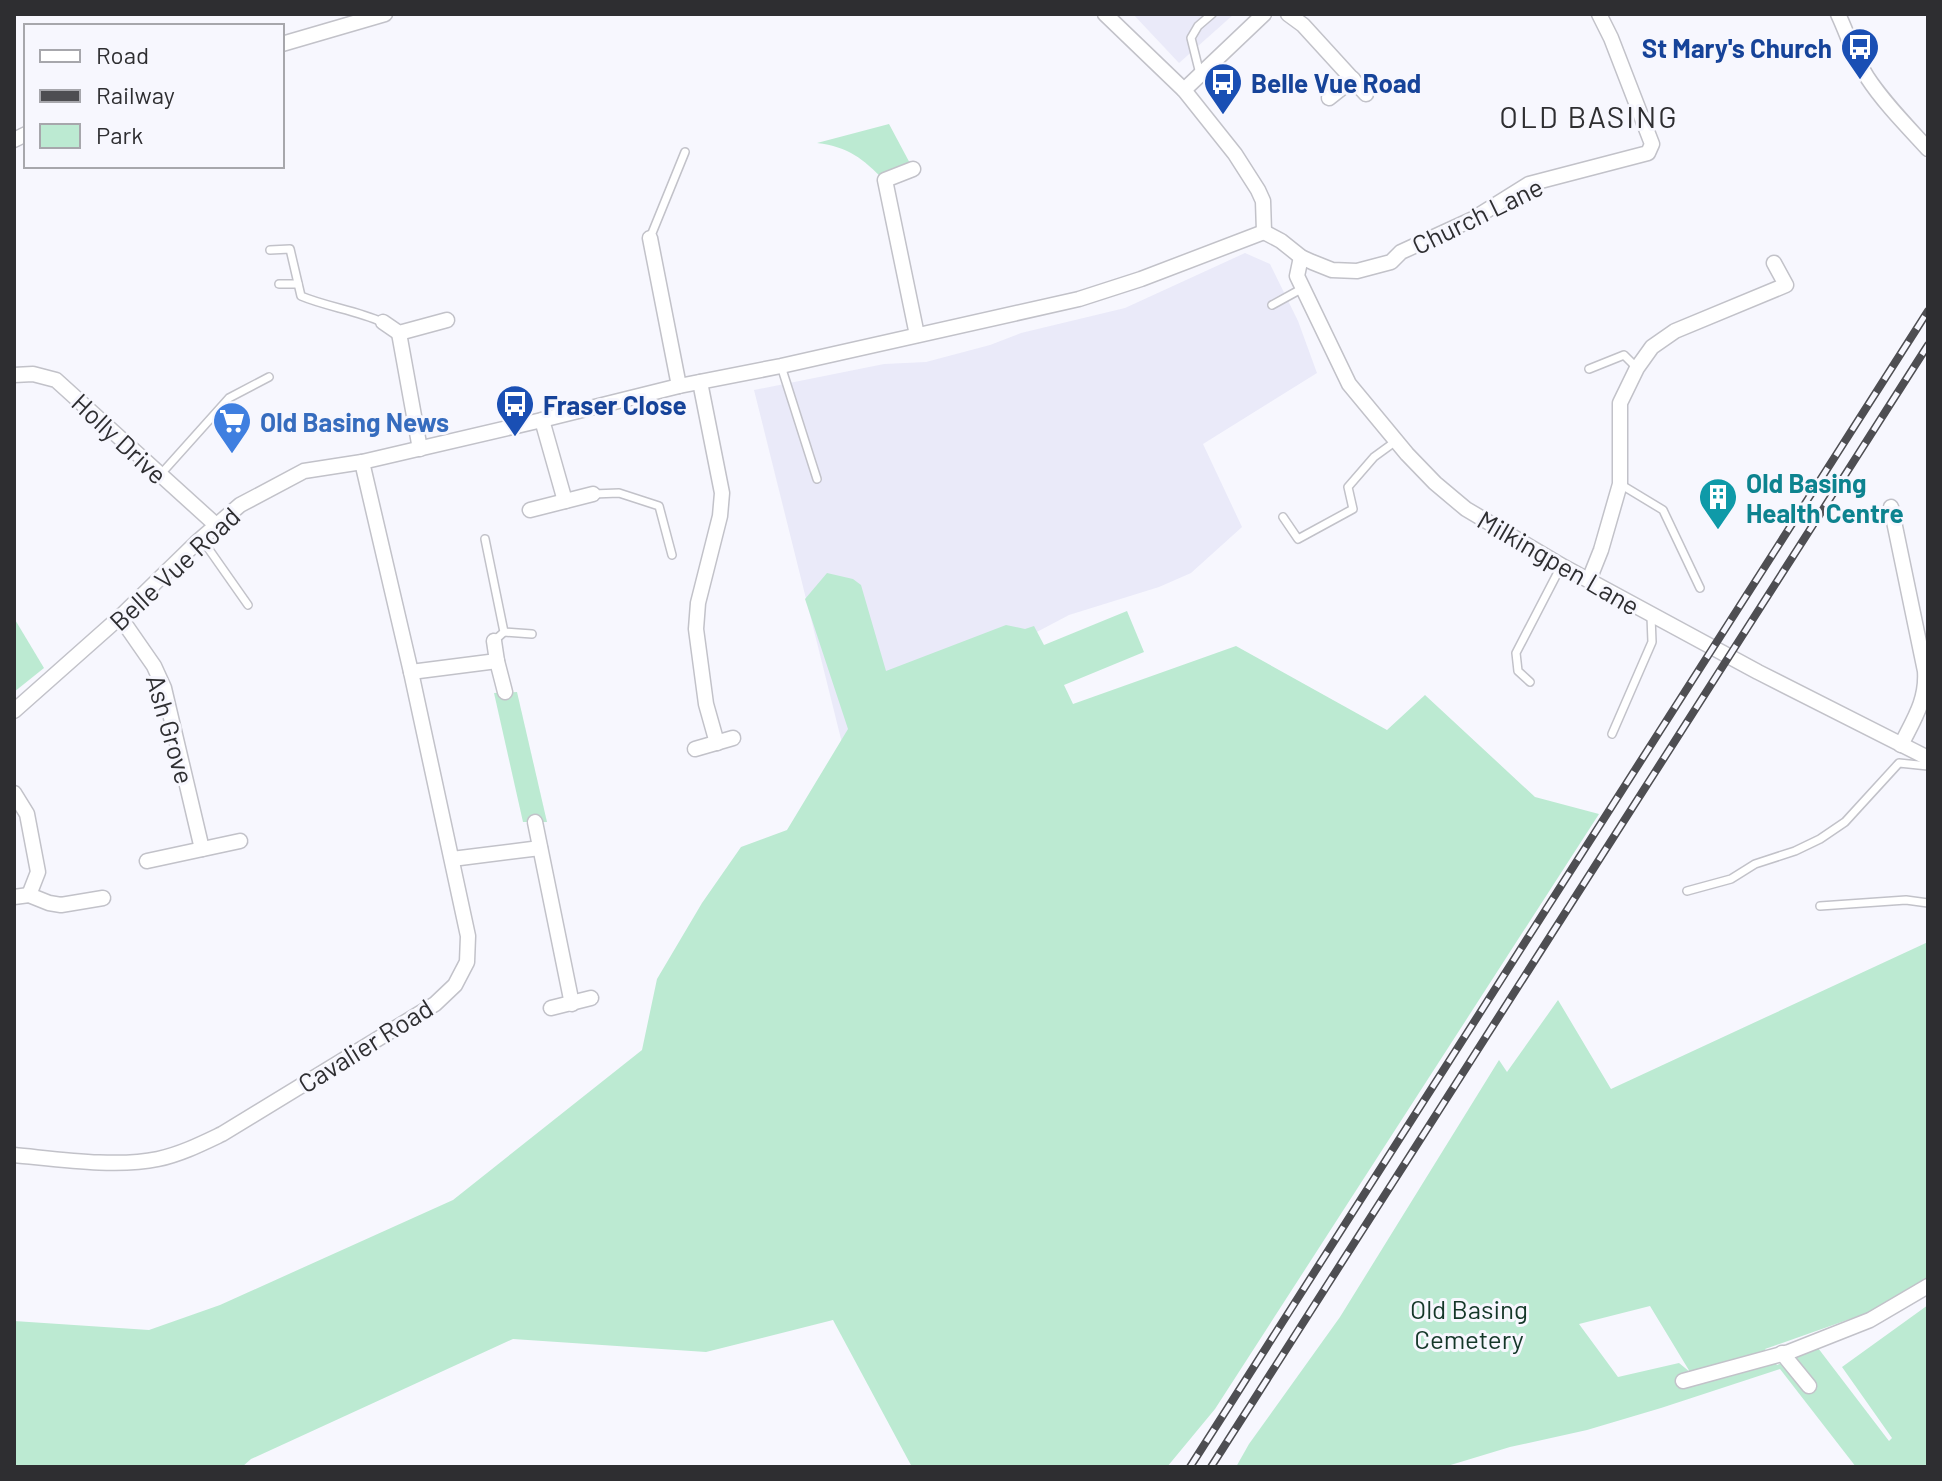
<svg xmlns="http://www.w3.org/2000/svg" width="1942" height="1481" viewBox="0 0 1942 1481" font-family="Barlow,sans-serif">
<style>
.built{fill:#eaeaf9}
.green{fill:#bcead2;fill-rule:evenodd}
.lines{fill:none;stroke-linecap:round;stroke-linejoin:round}
.lane-casing{stroke:#c2c2c9;stroke-width:10}
.street-casing{stroke:#c2c2c9;stroke-width:17}
.lane{stroke:#fff;stroke-width:7}
.street{stroke:#fff;stroke-width:14}
.rail-casing{stroke:#4e4e52;stroke-width:8}
.rail{stroke:#f7f7fe;stroke-width:5;stroke-dasharray:15;stroke-linecap:butt}
.labels{text-anchor:middle;dominant-baseline:central;stroke-width:6;stroke-linejoin:round;paint-order:stroke}
.transit-label{font-size:26px;font-weight:bold;fill:#164399;stroke:#f7f7fe;text-anchor:start}
.street-label{font-size:26px;fill:#2e2e31;stroke:#f7f7fe}
.shop-label{font-size:26px;font-weight:bold;fill:#366cbe;stroke:#f7f7fe;text-anchor:start}
.culture-label{font-size:26px;font-weight:bold;fill:#0d838f;stroke:#f7f7fe;text-anchor:start}
.park-label{font-size:26px;fill:#143728;stroke:#f7f7fe}
.quarter-label{font-size:30px;letter-spacing:2px;fill:#2e2e31;stroke:#f7f7fe}
</style>
<rect width="100%" height="100%" fill="#f7f7fe"/>
<!-- built -->
<g class="built">
<polygon points="1133,14 1234,14 1179,63"/>
<polygon points="1245,253 1270,264 1298,321 1317,373 1203,444 1242,527 1191,573 1159,587 1069,615 891,709 842,743 754,390 884,364 926,362 990,345 1021,333 1125,308"/>
</g>
<!-- green -->
<g class="green">
<path d="M889,124L913,169L885,181C862,158 849,147 817,143Z"/>
<polygon points="827,573 853,579 861,585 886,671 1006,625 1025,629 1034,626 1044,645 1127,611 1144,652 1064,685 1073,704 1236,646 1387,730 1425,695 1535,797 1599,814 1215,1409 1167,1467 912,1467 833,1320 706,1352 513,1339 251,1459 242,1467 14,1467 14,1321 149,1330 220,1305 453,1200 642,1050 657,979 702,903 741,847 787,830 848,729 805,599"/>
<polygon points="14,618 44,668 14,692"/>
<polygon points="517,692 547,822 523,822 494,693"/>
<path d="M1928,942V1278L1867,1313L1765,1349L1777,1365L1818,1348L1889,1441L1892,1438L1842,1367L1928,1305V1467H1856L1780,1369L1661,1408L1587,1430L1510,1447L1444,1467H1236L1249,1444L1340,1317L1499,1060L1507,1072L1558,1000L1611,1089ZM1650,1306L1690,1372L1679,1363L1618,1377L1579,1324Z"/>
</g>
<g class="lines">
<defs>
<g id="lane">
<polyline points="1200,74 1191,38 1198,26 1212,14"/>
<polyline points="650,238 685,152"/>
<path d="M270,250L290,249L301,296C327,307 356,310 382,322"/>
<polyline points="279,284 298,284"/>
<polyline points="1272,305 1303,288"/>
<polyline points="781,366 817,479"/>
<polyline points="1589,369 1624,355 1637,368"/>
<polyline points="160,475 229,398 269,377"/>
<polyline points="1620,484 1663,510 1700,588"/>
<polyline points="593,494 619,493 659,506 672,555"/>
<polyline points="1283,517 1298,539 1353,509 1348,487 1374,457 1396,441"/>
<polyline points="201,538 248,605"/>
<polyline points="485,539 504,632 494,641"/>
<polyline points="504,632 532,634"/>
<polyline points="1530,682 1518,671 1516,653 1558,572 1564,567"/>
<polyline points="1612,734 1652,642 1651,616"/>
<polyline points="1687,891 1731,879 1755,864 1795,851 1820,839 1845,822 1899,763 1928,766"/>
<polyline points="1820,906 1906,900 1928,903"/>
</g>
<g id="street">
<polyline points="1105,14 1184,90 1235,154 1258,190 1263,201 1264,232"/>
<polyline points="1288,14 1303,25 1366,94"/>
<path d="M1838,14C1848,35 1854,57 1867,77C1884,103 1907,126 1928,149"/>
<polyline points="282,44 385,14"/>
<polyline points="1184,90 1264,14"/>
<polyline points="1329,98 1353,79"/>
<polyline points="14,140 26,134"/>
<polyline points="913,169 885,180 917,335"/>
<polyline points="1264,232 1281,241 1301,257 1312,262 1332,270 1357,271 1391,262 1401,252 1473,219 1529,184 1648,153 1652,144 1611,38 1599,14"/>
<polyline points="650,238 679,386"/>
<polyline points="1301,257 1297,276 1349,384 1407,454 1435,483 1466,509 1564,567 1758,672 1928,758"/>
<polyline points="383,322 399,333 447,320"/>
<polyline points="399,333 420,449"/>
<polyline points="14,375 33,374 56,380 216,525"/>
<polyline points="700,382 722,493 720,516 698,603 696,629 706,704 717,743"/>
<polyline points="542,420 565,501"/>
<path d="M1891,507L1925,671C1927,700 1914,719 1901,745"/>
<polyline points="530,510 593,494"/>
<polyline points="1589,580 1601,550 1620,484 1620,403 1637,368 1652,347 1675,331 1786,285 1774,263"/>
<polyline points="120,617 154,666 164,688 202,849"/>
<polyline points="494,641 497,661 505,692"/>
<polyline points="411,672 497,661"/>
<polyline points="14,711 120,617 196,543 240,505 304,471 362,462 542,420 679,386 781,366 1079,299 1141,279 1264,232"/>
<polyline points="695,749 733,738"/>
<polyline points="14,793 27,814 38,872 29,895"/>
<polyline points="535,822 572,1004"/>
<polyline points="452,859 540,848"/>
<polyline points="147,861 240,841"/>
<polyline points="14,897 29,895 49,903 61,905 103,898"/>
<polyline points="551,1008 591,998"/>
<path d="M14,1155C57,1159 116,1168 158,1159C181,1154 201,1144 222,1134L435,1004L455,985L467,962L468,936L411,672L362,462"/>
<polyline points="1782,1353 1809,1386"/>
<polyline points="1683,1381 1789,1352 1870,1320 1928,1286"/>
</g>
</defs>
<!-- lane casing -->
<use href="#lane" class="lane-casing"/>
<!-- street casing -->
<use href="#street" class="street-casing"/>
<!-- lane -->
<use href="#lane" class="lane"/>
<!-- street -->
<use href="#street" class="street"/>
<defs>
<g id="rail">
<polyline points="1190,1467 1928,311"/>
<polyline points="1211,1467 1928,345"/>
</g>
</defs>
<!-- rail casing -->
<use href="#rail" class="rail-casing"/>
<!-- rail -->
<use href="#rail" class="rail"/>
</g>
<!-- icons -->
<defs>
<symbol id="bus-pin" viewBox="-11 -11 22 30"><path d="M0 17L-7.5 6A9.5 9.5 0 1 1 7.5 6Z" fill="#1a4fb4" stroke="#f7f7fe"/><path d="M-5-6H5V4H4V6H2V4H-2V6H-4V4H-5ZM-3.5-4V0h7V-4ZM-3.5 1.2v1.5H-2V1.2ZM2 1.2v1.5H3.5V1.2Z" fill="#fff"/></symbol>
<symbol id="supermarket-pin" viewBox="-11 -11 22 30"><path d="M0 17L-7.5 6A9.5 9.5 0 1 1 7.5 6Z" fill="#3f7fe0" stroke="#f7f7fe"/><path d="M-6-5.5h2.5l.6 2H6L4.5 2H-2.5L-4.4-4H-6ZM-1.5 3.2a1.3 1.3 0 1 0 .1 0ZM3 3.2a1.3 1.3 0 1 0 .1 0Z" fill="#fff"/></symbol>
<symbol id="building-pin" viewBox="-11 -11 22 30"><path d="M0 17L-7.5 6A9.5 9.5 0 1 1 7.5 6Z" fill="#0f9aa8" stroke="#f7f7fe"/><path d="M-4-6H4V6H1V3H-1V6H-4ZM-2.5-4.3h1.7v1.8h-1.7ZM.8-4.3h1.7v1.8H.8ZM-2.5-1h1.7V.8h-1.7ZM.8-1h1.7V.8H.8Z" fill="#fff"/></symbol>
</defs>
<g fill-rule="evenodd">
<use href="#bus-pin" x="1838" y="25" width="44" height="60"/>
<use href="#bus-pin" x="1201" y="60" width="44" height="60"/>
<use href="#bus-pin" x="493" y="382" width="44" height="60"/>
<use href="#supermarket-pin" x="210" y="399" width="44" height="60"/>
<use href="#building-pin" x="1696" y="475" width="44" height="60"/>
</g>
<g class="labels">
<!-- transit labels -->
<g class="transit-label">
<text x="1832" y="47" text-anchor="end">St Mary's Church</text>
<text x="1251" y="82">Belle Vue Road</text>
<text x="543" y="404">Fraser Close</text>
</g>
<!-- street labels -->
<g class="street-label">
<text transform="translate(1477 215) rotate(-26)">Church Lane</text>
<text transform="translate(120 438) rotate(43)">Holly Drive</text>
<text transform="translate(1559 562) rotate(30)">Milkingpen Lane</text>
<text transform="translate(174 568) rotate(-43)">Belle Vue Road</text>
<text transform="translate(171 729) rotate(74)">Ash Grove</text>
<text transform="translate(365 1045) rotate(-32)">Cavalier Road</text>
</g>
<!-- shop labels -->
<g class="shop-label">
<text x="260" y="421">Old Basing News</text>
</g>
<!-- culture labels -->
<g class="culture-label">
<text x="1746" y="482">Old Basing<tspan x="1746" dy="30">Health Centre</tspan></text>
</g>
<!-- park labels -->
<g class="park-label">
<text x="1469" y="1308">Old Basing<tspan x="1469" dy="30">Cemetery</tspan></text>
</g>
<!-- quarter labels -->
<g class="quarter-label">
<text x="1589" y="116">OLD BASING</text>
</g>
</g>
<!-- border -->
<rect width="1942" height="1481" fill="none" stroke="#2e2e31" stroke-width="32"/>
<!-- legend -->
<rect x="24" y="24" width="260" height="144" fill="#f7f7fe" stroke="#a7a7ac" stroke-width="2"/>
<rect x="40" y="50" width="40" height="12" fill="#ffffff" stroke="#a7a7ac" stroke-width="2"/>
<text x="96" y="64" font-size="24" fill="#2e2e31">Road</text>
<rect x="40" y="90" width="40" height="12" fill="#4e4e52" stroke="#a7a7ac" stroke-width="2"/>
<text x="96" y="104" font-size="24" fill="#2e2e31">Railway</text>
<rect x="40" y="124" width="40" height="24" fill="#bcead2" stroke="#a7a7ac" stroke-width="2"/>
<text x="96" y="144" font-size="24" fill="#2e2e31">Park</text>
</svg>
